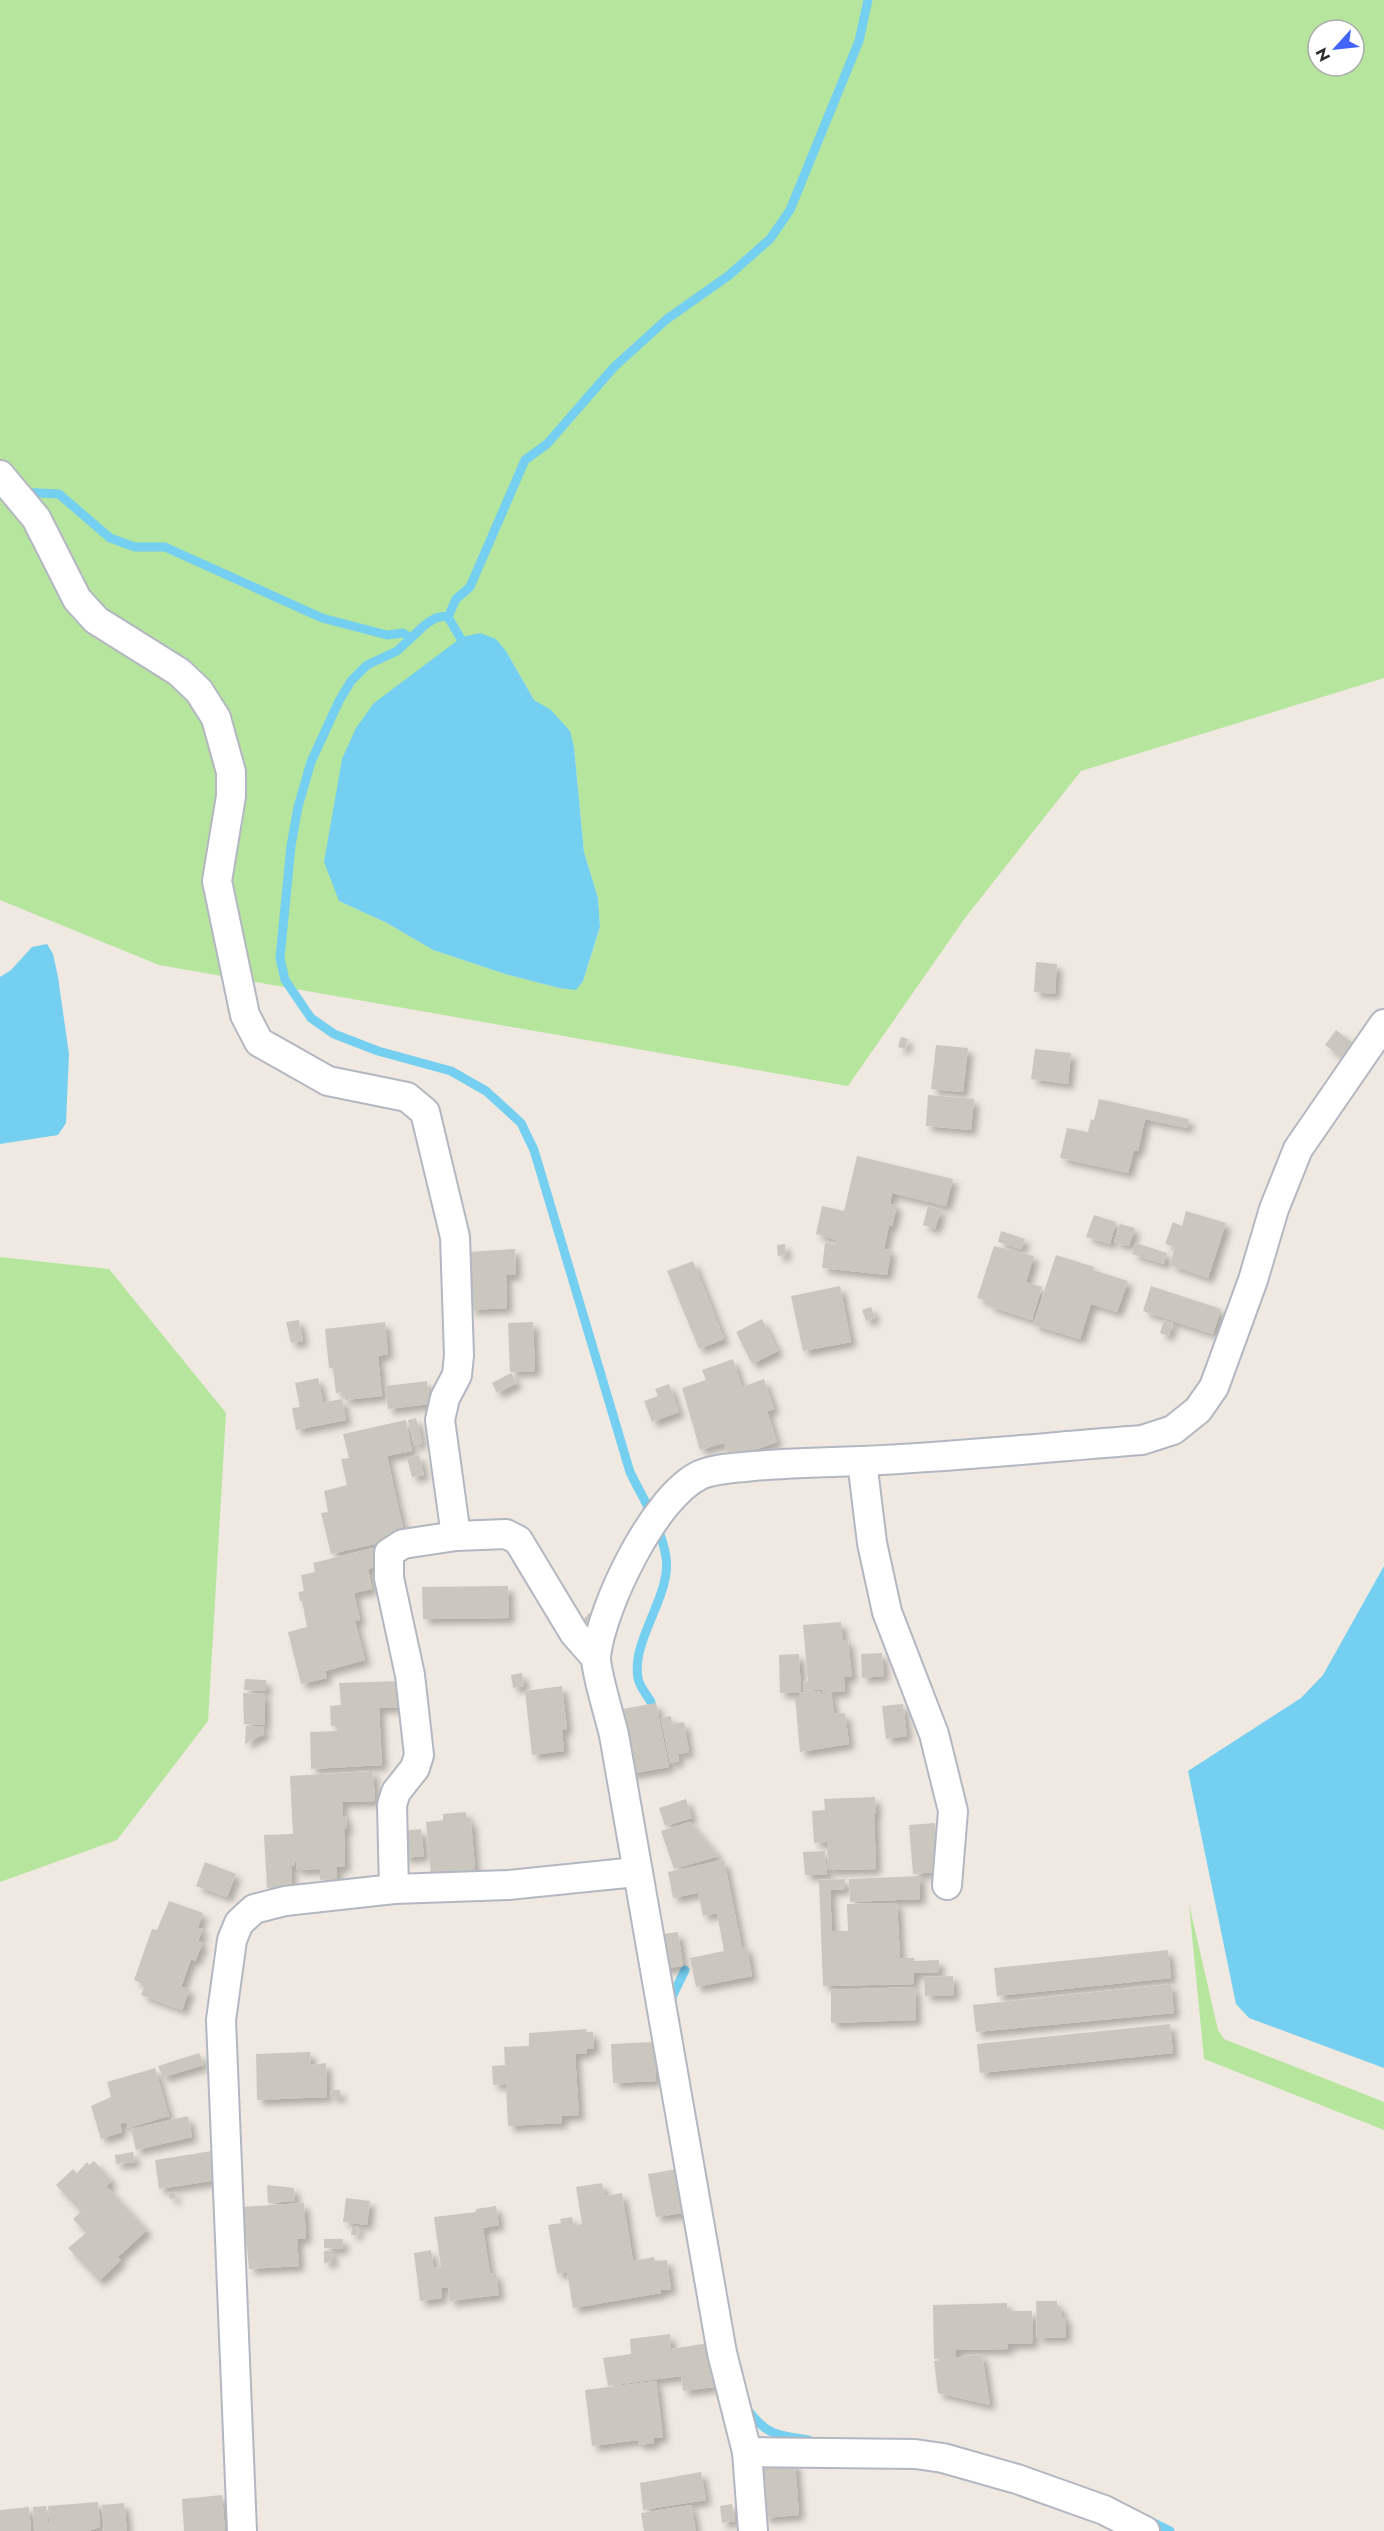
<svg xmlns="http://www.w3.org/2000/svg" width="1384" height="2531" viewBox="0 0 1384 2531" font-family="Jost,sans-serif">
<style>
.green{fill:#b6e59e;fill-rule:evenodd}
.water{fill:#75cff0}
.lines{fill:none;stroke-linecap:round;stroke-linejoin:round}
.stream{stroke:#75cff0;stroke-width:9}
.building{fill:#cbc7bf;filter:url(#shadow)}
.minor-casing{stroke:#b4b7c1;stroke-width:32}
.minor{stroke:#fff;stroke-width:28}
</style>
<defs>
<filter id="shadow"><feDropShadow dx="5.5" dy="5.5" stdDeviation="3" flood-color="#0004"/></filter>
</defs>
<rect width="100%" height="100%" fill="#efe9e1"/>
<!-- green -->
<g class="green">
<path d="M0,0H1384V678L1081,771L965,918L848,1086L159,965L0,900ZM1318,30H1354V66H1318ZM506,651L534,700L574,747L584,852L598,898L600,928L583,981L576,989L559,988L505,974L433,950L387,923L339,901Z"/>
<polygon points="0,1257 109,1269 226,1413 208,1721 117,1840 0,1882"/>
<polygon points="1189,1904 1218,2030 1224,2039 1384,2102 1384,2130 1204,2059"/>
</g>
<!-- water -->
<g class="water">
<polygon points="480,633 496,639 506,651 534,700 551,710 570,731 574,747 584,852 598,898 600,927 583,981 576,990 559,988 505,974 433,950 387,923 339,901 324,862 342,759 356,728 374,703 462,637"/>
<polygon points="47,944 53,954 58,977 69,1054 66,1123 58,1135 0,1144 0,977 11,970 32,947"/>
<polygon points="1384,1566 1384,2068 1249,2018 1236,2004 1188,1771 1301,1698 1323,1675"/>
</g>
<g class="lines">
<!-- stream -->
<g class="stream">
<path d="M20,492L59,494L110,538L135,547H165L322,618L387,635L403,633L411,638C421,629 433,614 448,617L465,646"/>
<polyline points="448,617 456,599 470,587 525,460 547,444 614,367 667,319 728,276 770,239 790,210 859,41 868,0"/>
<path d="M411,638L397,651L367,665L351,681L339,701L311,762L298,807L291,846L280,958L285,980L311,1018L334,1034L378,1051L451,1071L486,1091L521,1123L534,1150L630,1472C643,1499 661,1526 666,1557C672,1595 631,1640 638,1678C639,1686 647,1695 651,1702"/>
<polyline points="672,2004 672,1997 685,1970"/>
<path d="M747,2409C766,2435 778,2436 809,2440"/>
<polyline points="1148,2520 1170,2531"/>
</g>
</g>
<!-- building -->
<g class="building">
<polygon points="1036,962 1057,964 1055,994 1034,992"/>
<polygon points="1336,1030 1357,1046 1346,1060 1325,1045"/>
<polygon points="901,1037 908,1039 905,1049 898,1047"/>
<polygon points="936,1045 968,1048 963,1092 931,1089"/>
<polygon points="1035,1049 1071,1053 1068,1084 1031,1079"/>
<polygon points="928,1095 974,1099 971,1130 926,1126"/>
<polygon points="1099,1099 1189,1119 1187,1128 1145,1119 1138,1151 1134,1150 1128,1173 1060,1158 1067,1128 1088,1132 1091,1119 1094,1120"/>
<polygon points="857,1156 953,1179 946,1206 892,1193 890,1204 897,1205 892,1226 889,1225 884,1249 891,1250 887,1275 822,1268 825,1243 836,1244 837,1240 816,1234 822,1206 844,1211"/>
<polygon points="928,1206 941,1210 935,1229 923,1225"/>
<polygon points="1186,1211 1226,1223 1208,1278 1170,1265 1175,1247 1165,1244 1173,1222 1182,1226"/>
<polygon points="1094,1215 1116,1222 1110,1244 1086,1237"/>
<polygon points="1120,1224 1135,1228 1129,1246 1114,1242"/>
<polygon points="1001,1231 1025,1239 1021,1249 998,1242"/>
<polygon points="1136,1243 1167,1253 1164,1264 1132,1254"/>
<polygon points="785,1244 786,1255 778,1256 777,1245"/>
<polygon points="994,1246 1034,1256 1026,1282 1042,1287 1032,1320 989,1306 990,1302 977,1298"/>
<polygon points="515,1249 516,1275 506,1275 507,1308 470,1310 468,1252"/>
<polygon points="1056,1255 1094,1267 1093,1270 1128,1281 1117,1312 1091,1304 1080,1339 1033,1325"/>
<polygon points="693,1261 724,1339 699,1349 667,1271"/>
<polygon points="840,1286 851,1342 803,1351 791,1296"/>
<polygon points="1151,1286 1221,1309 1213,1334 1143,1311"/>
<polygon points="871,1307 875,1318 866,1321 862,1310"/>
<polygon points="762,1319 778,1351 752,1364 736,1332"/>
<polygon points="299,1320 303,1341 291,1343 286,1322"/>
<polygon points="1164,1320 1173,1323 1168,1336 1160,1333"/>
<polygon points="385,1322 388,1354 378,1356 382,1396 345,1400 344,1392 336,1393 333,1368 329,1368 325,1329"/>
<polygon points="533,1322 535,1371 510,1372 508,1323"/>
<polygon points="733,1359 742,1387 764,1379 774,1409 767,1411 777,1442 729,1459 724,1443 700,1450 682,1388 706,1380 702,1370"/>
<polygon points="511,1373 517,1383 497,1393 492,1383"/>
<polygon points="318,1378 323,1401 313,1404 342,1399 346,1420 296,1430 292,1408 300,1407 295,1383"/>
<polygon points="427,1381 430,1404 388,1409 385,1386"/>
<polygon points="669,1384 679,1412 652,1422 644,1401 658,1396 655,1389"/>
<polygon points="416,1418 422,1443 414,1445 408,1420"/>
<polygon points="406,1420 412,1451 387,1456 405,1537 331,1554 321,1513 328,1512 324,1491 347,1485 341,1459 349,1458 343,1434"/>
<polygon points="419,1455 424,1475 412,1477 407,1458"/>
<polygon points="377,1547 382,1565 368,1569 372,1589 354,1593 360,1620 355,1621 365,1660 325,1671 327,1678 301,1684 288,1632 307,1627 302,1601 300,1601 298,1592 304,1591 301,1575 315,1572 313,1563"/>
<polygon points="508,1586 509,1618 423,1619 422,1587"/>
<polygon points="589,1613 595,1618 589,1625 583,1620"/>
<polygon points="841,1622 843,1640 848,1640 852,1677 844,1677 845,1691 822,1693 822,1689 804,1691 803,1682 808,1681 803,1625"/>
<polygon points="882,1653 884,1676 862,1678 861,1654"/>
<polygon points="799,1654 801,1692 780,1693 779,1655"/>
<polygon points="522,1673 524,1686 513,1688 511,1675"/>
<polygon points="245,1679 266,1680 266,1691 244,1690"/>
<polygon points="403,1681 403,1707 379,1708 382,1765 311,1769 310,1732 337,1731 336,1726 331,1726 330,1706 341,1705 339,1683"/>
<polygon points="562,1686 567,1729 562,1730 564,1751 532,1755 525,1691"/>
<polygon points="820,1691 821,1695 831,1693 834,1714 845,1713 849,1744 800,1752 795,1697 799,1697 799,1693"/>
<polygon points="243,1693 265,1694 265,1725 244,1724"/>
<polygon points="656,1703 669,1767 629,1774 617,1710"/>
<polygon points="903,1704 907,1736 886,1739 882,1706"/>
<polygon points="671,1716 672,1724 684,1722 689,1752 679,1754 675,1740 679,1761 670,1763 661,1718"/>
<polygon points="246,1726 264,1727 264,1734 245,1744"/>
<polygon points="373,1771 375,1801 342,1802 343,1816 346,1816 347,1829 344,1829 345,1867 337,1867 336,1879 320,1880 320,1869 297,1870 294,1847 295,1865 291,1866 292,1887 267,1888 264,1835 293,1834 290,1776"/>
<polygon points="875,1797 876,1814 874,1814 876,1869 828,1870 827,1842 814,1843 812,1811 825,1810 824,1799"/>
<polygon points="686,1799 692,1818 665,1826 659,1808"/>
<polygon points="466,1812 467,1820 471,1820 475,1870 431,1874 426,1822 443,1820 443,1814"/>
<polygon points="690,1822 719,1856 674,1869 661,1831"/>
<polygon points="935,1823 936,1872 913,1874 909,1825"/>
<polygon points="421,1829 424,1856 404,1858 400,1831"/>
<polygon points="825,1851 827,1875 805,1875 803,1852"/>
<polygon points="724,1860 742,1948 747,1947 752,1976 696,1987 690,1958 724,1951 717,1913 703,1916 698,1893 673,1898 668,1872"/>
<polygon points="205,1862 236,1874 227,1897 196,1886"/>
<polygon points="920,1876 920,1899 850,1902 849,1879"/>
<polygon points="845,1879 845,1889 830,1890 832,1931 848,1931 847,1904 897,1903 900,1958 914,1958 914,1961 939,1960 939,1972 914,1973 914,1984 823,1986 819,1880"/>
<polygon points="169,1901 203,1913 198,1928 203,1929 198,1941 203,1943 195,1961 191,1959 181,1987 190,1989 182,2010 141,1995 145,1985 134,1980 152,1929 157,1930"/>
<polygon points="678,1932 683,1966 661,1969 656,1935"/>
<polygon points="1168,1950 1171,1978 997,1996 994,1968"/>
<polygon points="953,1976 954,1995 925,1996 924,1977"/>
<polygon points="1171,1984 1174,2013 976,2032 973,2005"/>
<polygon points="915,1987 916,2020 831,2023 831,1990"/>
<polygon points="1170,2024 1173,2053 980,2073 977,2044"/>
<polygon points="587,2029 586,2032 593,2032 594,2049 587,2049 587,2053 575,2054 579,2115 562,2116 562,2123 508,2126 506,2084 493,2085 492,2066 505,2065 504,2047 529,2046 529,2033"/>
<polygon points="654,2042 656,2081 613,2083 611,2044"/>
<polygon points="310,2052 311,2065 326,2063 327,2097 257,2100 256,2054"/>
<polygon points="199,2053 204,2065 163,2077 158,2066"/>
<polygon points="155,2068 169,2116 128,2128 126,2122 120,2124 122,2132 101,2139 91,2106 111,2097 107,2082"/>
<polygon points="330,2090 340,2090 341,2097 331,2097"/>
<polygon points="188,2116 192,2137 136,2150 131,2129"/>
<polygon points="212,2151 217,2180 159,2189 155,2160"/>
<polygon points="133,2152 135,2162 116,2164 115,2155"/>
<polygon points="94,2161 112,2181 106,2186 147,2230 118,2257 121,2260 99,2281 68,2248 86,2233 73,2219 81,2212 56,2185 73,2169 77,2173 87,2162 89,2165"/>
<polygon points="677,2169 684,2213 656,2217 648,2174"/>
<polygon points="602,2183 605,2196 622,2193 633,2261 654,2257 655,2261 667,2260 671,2289 661,2290 661,2293 573,2308 567,2272 557,2274 548,2225 561,2223 560,2219 572,2217 574,2226 582,2224 576,2187"/>
<polygon points="267,2185 294,2188 295,2201 268,2203"/>
<polygon points="175,2192 176,2198 170,2199 168,2193"/>
<polygon points="346,2198 370,2201 367,2225 343,2222"/>
<polygon points="304,2203 306,2238 297,2239 299,2266 249,2269 247,2246 244,2246 241,2207"/>
<polygon points="496,2206 499,2225 483,2228 490,2274 496,2273 499,2295 449,2301 448,2288 441,2288 442,2298 420,2301 414,2253 431,2250 434,2268 441,2267 434,2217 476,2212 476,2209"/>
<polygon points="352,2226 359,2226 357,2235 351,2235"/>
<polygon points="324,2239 343,2239 343,2249 324,2248"/>
<polygon points="324,2251 332,2251 332,2262 324,2263"/>
<polygon points="1036,2301 1057,2301 1057,2307 1061,2307 1062,2317 1066,2317 1066,2337 1037,2338"/>
<polygon points="1007,2303 1007,2311 1032,2311 1033,2343 1008,2344 1008,2349 956,2350 956,2358 934,2359 933,2305"/>
<polygon points="670,2334 671,2349 708,2343 714,2387 683,2391 681,2376 608,2386 603,2358 631,2354 630,2339"/>
<polygon points="982,2354 990,2405 938,2393 934,2361"/>
<polygon points="656,2381 663,2437 654,2438 654,2443 639,2445 638,2440 592,2446 585,2390"/>
<polygon points="795,2462 799,2515 764,2518 760,2464"/>
<polygon points="701,2472 706,2500 643,2510 640,2483"/>
<polygon points="222,2495 225,2531 184,2531 182,2499"/>
<polygon points="98,2502 100,2527 88,2531 50,2531 48,2506"/>
<polygon points="124,2503 127,2531 104,2531 102,2505"/>
<polygon points="732,2504 735,2521 722,2523 720,2506"/>
<polygon points="691,2505 696,2531 644,2531 641,2513"/>
<polygon points="46,2506 49,2531 35,2531 33,2507"/>
<polygon points="29,2507 31,2531 0,2531 0,2510"/>
</g>
<g class="lines">
<defs>
<g id="minor">
<polyline points="0,475 36,518 77,599 96,620 179,672 199,691 216,718 231,772 231,796 217,881 245,1015 259,1042 328,1081 407,1097 425,1112 455,1237 459,1355 457,1375 445,1398 440,1420 456,1536"/>
<polyline points="862,1461 872,1543 887,1612 934,1734 953,1811 947,1885"/>
<polyline points="394,1889 508,1885 636,1872"/>
<polyline points="747,2452 915,2454 943,2458 1017,2479 1104,2510 1145,2531"/>
<polyline points="242,2531 221,2020 232,1940 239,1923 254,1909 285,1901 394,1889 392,1805 396,1792 415,1768 419,1755 410,1675 389,1578 389,1553 403,1544 456,1536 506,1534 518,1540 574,1633 596,1658"/>
<path d="M753,2531L747,2452L722,2353L614,1735C610,1718 595,1669 596,1656C602,1606 654,1497 700,1475C716,1468 737,1468 754,1466C790,1463 826,1462 862,1461C955,1457 1049,1447 1142,1440L1173,1430L1198,1410L1214,1387L1253,1280L1274,1209L1298,1149L1384,1024"/>
</g>
</defs>
<!-- minor casing -->
<use href="#minor" class="minor-casing"/>
<!-- minor -->
<use href="#minor" class="minor"/>
</g>
<!-- north arrow -->
<g transform="translate(1336 48) rotate(243)"><circle r="28" fill="#ffffff" stroke="#ababab" stroke-width="1.5"/>
<path d="M0-4.5L10 22L0 15L-10 22Z" fill="#4264fb"/>
<text y="-9" font-size="16" font-weight="bold" text-anchor="middle" fill="#2e2e2e">N</text>
</g>
</svg>
